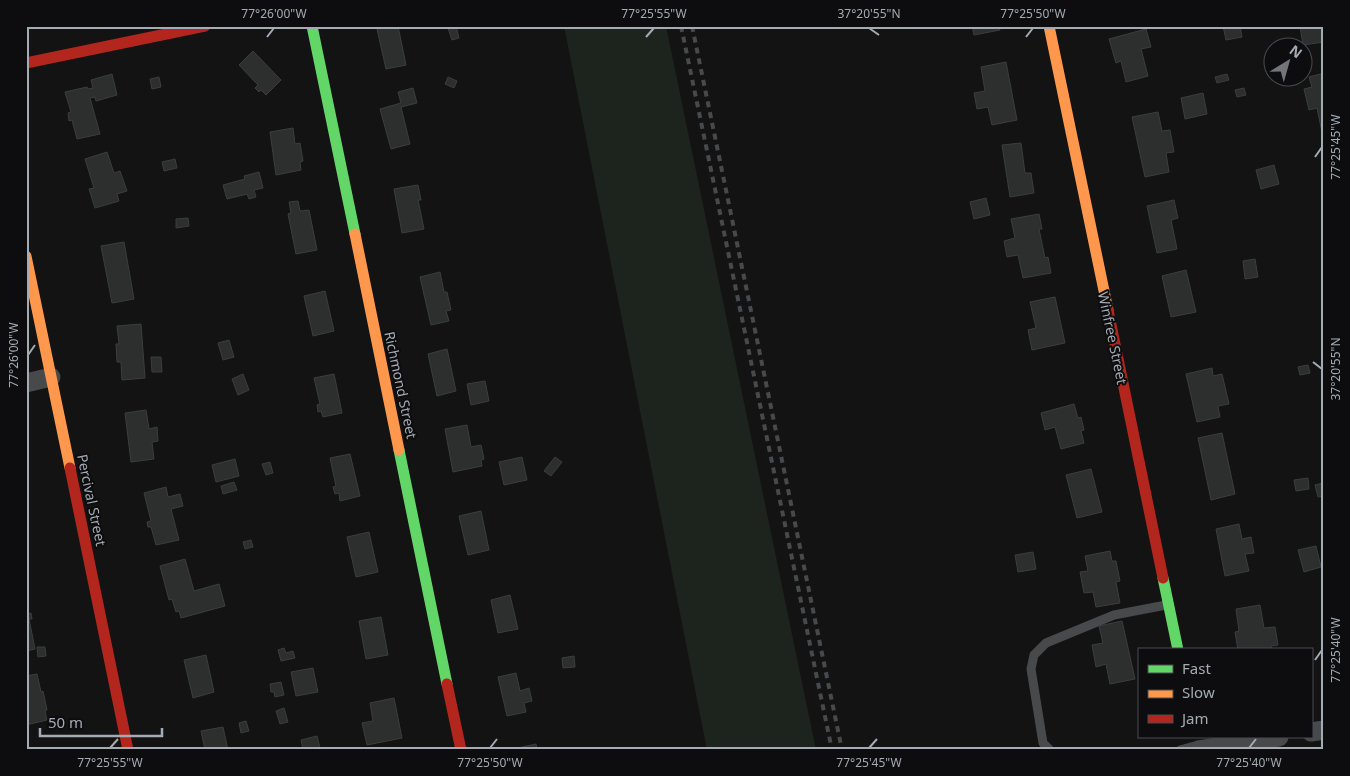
<svg xmlns="http://www.w3.org/2000/svg" width="1350" height="776" viewBox="0 0 1350 776" font-family="'Noto Sans',sans-serif">
	<style>
		.green { fill: #1d231d }
		.building { fill: #2d2e2e; stroke: #3b3d3f }
		.lines { fill: none; stroke-linecap: round; stroke-linejoin: round }
		.lane { stroke: #47494b; stroke-width: 9 }
		.street { stroke: #47494b; stroke-width: 19 }
		.fast { stroke: #63d668; stroke-width: 11 }
		.slow { stroke: #ff974d; stroke-width: 11 }
		.jam { stroke: #b3261e; stroke-width: 11 }
		.rail { stroke: #48494b; stroke-width: 4; stroke-dasharray: 6 5; stroke-linecap: butt }
		.ticks { fill: none; stroke: #a4abb3; stroke-width: 2 }
		.labels { text-anchor: middle; dominant-baseline: central; stroke-width: 4; stroke-linejoin: round; paint-order: stroke }
		.street-label { font-size: 14px; fill: #a4abb3; stroke: #0d0d0f }
		.neatline { fill: none; stroke: #a4abb3; stroke-width: 2 }
		.ticks-label { font-size: 12px; text-anchor: middle; fill: #a4abb3 }
	</style>
	<rect width="100%" height="100%" fill="#131313"/>
	<polygon class="green" points="564,26 666,26 816,750 707,750"/>
	<g class="building">
		<polygon points="391,26 398,26 406,65 386,69 377,29"/>
		<polygon points="456,26 459,38 452,40 448,28"/>
		<polygon points="972,26 999,26 1000,30 974,35"/>
		<polygon points="1223,26 1240,26 1242,37 1226,40"/>
		<polygon points="1300,26 1324,26 1324,42 1303,45"/>
		<polygon points="1146,29 1151,47 1141,49 1148,76 1126,82 1121,61 1116,63 1109,39"/>
		<polygon points="253,51 281,80 266,95 261,90 259,92 255,88 258,85 239,65"/>
		<polygon points="1006,62 1017,120 992,125 988,107 977,109 974,93 985,91 981,67"/>
		<polygon points="1324,73 1324,136 1323,137 1317,108 1309,110 1304,89 1312,87 1309,77"/>
		<polygon points="112,74 117,95 96,101 95,97 90,98 100,134 77,139 72,120 69,121 68,113 71,112 65,92 87,87 88,89 93,88 91,80"/>
		<polygon points="1227,74 1229,80 1217,83 1215,77"/>
		<polygon points="159,77 161,87 152,89 150,79"/>
		<polygon points="448,77 457,81 454,88 445,84"/>
		<polygon points="413,88 417,103 401,107 410,144 391,149 380,109 401,103 398,92"/>
		<polygon points="1244,88 1246,95 1237,97 1235,90"/>
		<polygon points="1203,93 1207,114 1185,119 1181,98"/>
		<polygon points="1158,112 1162,131 1170,130 1174,152 1166,153 1169,172 1145,177 1132,117"/>
		<polygon points="293,128 295,144 300,143 303,161 300,162 301,170 276,175 270,132"/>
		<polygon points="1021,143 1025,173 1031,173 1034,193 1010,197 1002,145"/>
		<polygon points="107,152 114,173 120,171 127,191 117,194 119,201 95,208 89,189 94,188 85,159"/>
		<polygon points="175,159 177,168 164,171 162,162"/>
		<polygon points="1274,165 1279,184 1261,189 1256,170"/>
		<polygon points="259,172 263,188 254,190 256,197 249,199 247,194 227,199 223,185 245,179 244,176"/>
		<polygon points="418,185 421,200 418,200 424,229 402,233 394,189"/>
		<polygon points="986,198 990,215 974,219 970,202"/>
		<polygon points="1174,200 1178,218 1171,220 1177,249 1157,253 1147,206"/>
		<polygon points="298,201 300,211 309,210 317,250 296,254 288,214 291,213 289,202"/>
		<polygon points="1039,214 1042,229 1039,229 1045,258 1048,257 1051,273 1023,278 1018,255 1007,257 1004,241 1015,238 1011,219"/>
		<polygon points="188,218 189,226 176,228 176,219"/>
		<polygon points="124,242 134,299 112,303 101,246"/>
		<polygon points="1255,259 1258,277 1245,279 1243,261"/>
		<polygon points="1186,270 1196,312 1171,317 1162,276"/>
		<polygon points="440,272 444,292 447,292 451,310 446,311 449,321 431,325 420,277"/>
		<polygon points="325,291 334,331 313,336 304,296"/>
		<polygon points="1055,297 1065,343 1032,350 1028,330 1036,328 1030,302"/>
		<polygon points="141,324 145,378 122,380 121,362 117,362 116,344 119,344 117,326"/>
		<polygon points="229,340 234,357 223,360 218,343"/>
		<polygon points="447,349 456,391 437,396 428,354"/>
		<polygon points="151,357 161,357 162,372 152,372"/>
		<polygon points="1308,365 1310,373 1300,375 1298,367"/>
		<polygon points="1212,368 1213,376 1222,374 1229,404 1218,406 1220,417 1197,422 1186,374"/>
		<polygon points="243,374 249,390 238,395 232,379"/>
		<polygon points="334,374 342,413 323,417 321,411 318,412 317,405 320,404 314,378"/>
		<polygon points="485,381 489,401 471,405 467,384"/>
		<polygon points="1074,404 1078,418 1081,417 1084,430 1081,431 1084,443 1061,449 1055,427 1045,430 1041,413"/>
		<polygon points="146,410 149,429 157,427 158,441 152,442 154,459 131,462 125,413"/>
		<polygon points="467,425 471,447 481,445 484,459 481,460 482,466 453,472 445,429"/>
		<polygon points="1222,433 1235,494 1211,500 1198,438"/>
		<polygon points="350,454 360,496 340,501 339,493 335,494 333,487 336,486 330,458"/>
		<polygon points="522,457 527,480 504,485 499,462"/>
		<polygon points="555,457 562,462 551,476 544,471"/>
		<polygon points="235,459 239,476 216,482 212,465"/>
		<polygon points="270,462 273,473 266,475 262,464"/>
		<polygon points="1091,469 1102,512 1077,518 1066,475"/>
		<polygon points="1308,478 1309,489 1296,491 1294,480"/>
		<polygon points="234,482 237,490 223,494 221,486"/>
		<polygon points="1323,483 1324,496 1318,497 1315,485"/>
		<polygon points="166,487 168,497 180,494 183,506 171,509 179,540 156,545 151,527 148,527 147,522 151,521 144,493"/>
		<polygon points="481,511 489,550 468,555 459,516"/>
		<polygon points="1239,524 1242,539 1251,537 1254,553 1245,554 1249,571 1225,576 1216,529"/>
		<polygon points="369,532 378,572 356,577 347,537"/>
		<polygon points="251,540 253,547 245,549 243,542"/>
		<polygon points="1316,546 1321,567 1304,572 1298,550"/>
		<polygon points="1110,551 1112,561 1116,561 1120,581 1116,582 1120,603 1096,607 1093,592 1084,593 1080,572 1088,571 1085,556"/>
		<polygon points="1033,552 1036,569 1018,572 1015,555"/>
		<polygon points="185,559 194,591 219,584 225,606 181,618 179,611 176,612 172,599 169,600 160,566"/>
		<polygon points="510,595 518,629 498,633 491,600"/>
		<polygon points="26,602 29,614 31,613 32,619 29,619 35,649 26,651"/>
		<polygon points="1260,605 1264,628 1275,627 1278,645 1271,646 1272,650 1238,650 1235,632 1239,631 1236,609"/>
		<polygon points="381,617 388,655 366,659 359,621"/>
		<polygon points="1122,621 1135,679 1110,684 1106,664 1096,667 1092,645 1103,643 1099,626"/>
		<polygon points="37,647 45,647 46,656 38,657"/>
		<polygon points="284,648 286,653 293,651 295,658 281,661 278,650"/>
		<polygon points="206,655 214,692 193,698 184,660"/>
		<polygon points="574,656 575,667 563,668 562,658"/>
		<polygon points="313,668 318,692 296,696 291,672"/>
		<polygon points="516,673 520,691 529,688 532,701 524,703 526,712 507,716 498,677"/>
		<polygon points="37,674 41,692 43,691 47,710 45,711 47,720 26,725 26,676"/>
		<polygon points="281,682 284,695 275,697 274,692 271,692 270,684"/>
		<polygon points="394,698 402,738 367,745 362,723 373,721 370,703"/>
		<polygon points="284,708 288,722 280,724 276,711"/>
		<polygon points="246,721 249,731 241,733 239,723"/>
		<polygon points="223,727 228,750 205,750 201,731"/>
		<polygon points="317,736 320,748 303,750 301,740"/>
		<polygon points="536,744 537,750 514,750 513,749"/>
	</g>
	<g class="lines">
		<g class="lane">
			<polyline points="1050,750 1043,743 1031,669 1034,655 1046,643 1114,615 1166,605"/>
			<polyline points="1180,750 1198,745"/>
		</g>
		<g class="street">
			<polyline points="26,383 51,377"/>
			<polyline points="1311,732 1324,730"/>
			<polyline points="1199,750 1279,737"/>
		</g>
		<g class="fast">
			<polyline points="312,26 355,234"/>
			<polyline points="399,450 447,684"/>
			<polyline points="1163,578 1178,650"/>
		</g>
		<g class="slow">
			<polyline points="1049,26 1108,310"/>
			<polyline points="355,234 399,450"/>
			<polyline points="26,256 70,468"/>
		</g>
		<g class="jam">
			<polyline points="26,63 205,26"/>
			<polyline points="1108,310 1163,578"/>
			<polyline points="70,468 128,750"/>
			<polyline points="447,684 461,750"/>
		</g>
		<g class="rail">
			<polyline points="681,26 832,750"/>
			<polyline points="692,26 842,750"/>
		</g>
	</g>
	<path class="ticks" d="M869 28 879 35M267 37 274 28M646 37 654 28M1026 37 1033 28M1315 157 1322 147M28 355 35 345M1313 362 1322 369M1315 660 1322 650M110 748 118 739M490 748 497 739M869 748 877 739M1249 748 1256 739"/>
	<g class="labels">
		<g class="street-label">
			<text transform="translate(1113 338) rotate(78)">Winfree Street</text>
			<text transform="translate(401 385) rotate(78)">Richmond Street</text>
			<text transform="translate(92 500) rotate(78)">Percival Street</text>
		</g>
	</g>
	<rect width="1350" height="776" fill="none" stroke="#0d0d0f" stroke-width="55"/>
	<rect x="1138" y="648" width="175" height="90" fill="#0d0d0f" stroke="#494c51"/>
	<rect x="1148" y="665" width="25" height="8" fill="#63d668" stroke="#494c51"/>
	<text x="1182" y="674" font-size="15" fill="#a4abb3">Fast</text>
	<rect x="1148" y="690" width="25" height="8" fill="#ff974d" stroke="#494c51"/>
	<text x="1182" y="698" font-size="15" fill="#a4abb3">Slow</text>
	<rect x="1148" y="715" width="25" height="8" fill="#b3261e" stroke="#494c51"/>
	<text x="1182" y="724" font-size="15" fill="#a4abb3">Jam</text>
	<g transform="translate(1288 62) rotate(37)"><circle r="24" fill="#0d0d0f" stroke="#494c51"/>
	<path d="M0-4L9 19L0 12L-9 19Z" fill="#71767b"/>
	<text y="-8" font-size="14" font-weight="bold" text-anchor="middle" fill="#a4abb3">N</text>
	</g>
	<path d="M40 728v8h122v-8" fill="none" stroke="#a4abb3" stroke-width="2.5"/>
	<text x="48" y="728" font-size="15" fill="#a4abb3" stroke="#0d0d0f" stroke-width="4" paint-order="stroke">50 m</text>
	<rect x="28" y="28" width="1294" height="720" class="neatline"/>
	<g class="ticks-label">
		<text x="274" y="18">77°26'00"W</text>
		<text x="654" y="18">77°25'55"W</text>
		<text x="869" y="18">37°20'55"N</text>
		<text x="1033" y="18">77°25'50"W</text>
		<text transform="translate(1336 147) rotate(-90)" y="4">77°25'45"W</text>
		<text transform="translate(14 355) rotate(-90)" y="4">77°26'00"W</text>
		<text transform="translate(1336 369) rotate(-90)" y="4">37°20'55"N</text>
		<text transform="translate(1336 650) rotate(-90)" y="4">77°25'40"W</text>
		<text x="110" y="767">77°25'55"W</text>
		<text x="490" y="767">77°25'50"W</text>
		<text x="869" y="767">77°25'45"W</text>
		<text x="1249" y="767">77°25'40"W</text>
	</g>
</svg>
